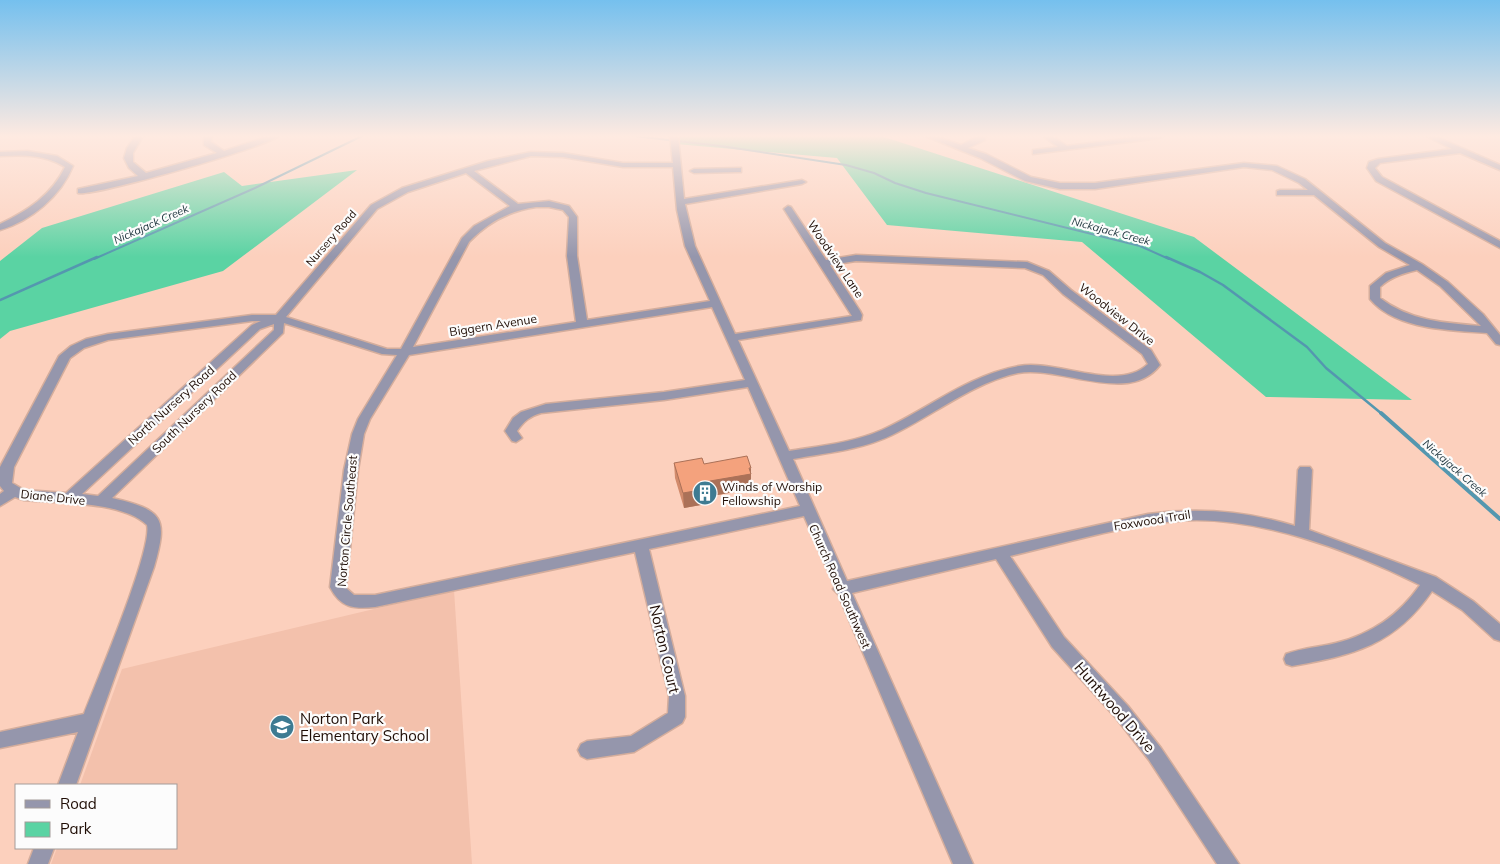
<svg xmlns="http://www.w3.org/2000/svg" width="1500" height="864" viewBox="0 0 1500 864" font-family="Mulish,sans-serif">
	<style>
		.built { fill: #f3c1ac }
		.green { fill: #5ad3a3 }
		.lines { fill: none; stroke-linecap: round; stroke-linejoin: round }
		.stream-far2 { stroke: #5497af; stroke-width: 2 }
		.stream-far1 { stroke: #5497af; stroke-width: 2.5 }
		.stream { stroke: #5497af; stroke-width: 4 }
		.minor-casing { stroke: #d4ad9c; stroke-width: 3 }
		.minor { fill: #9596ac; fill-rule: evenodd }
		.wall { fill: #d28b6c }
		.shaded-wall { fill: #ab7158 }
		.building { fill: #f4a27d; stroke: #ab7158 }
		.labels { text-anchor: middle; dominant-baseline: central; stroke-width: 4.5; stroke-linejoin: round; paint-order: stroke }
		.far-water-label { font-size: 11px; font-style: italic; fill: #1b323b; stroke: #fcfcfc }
		.far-street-label { font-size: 11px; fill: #1f0d05; stroke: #fcfcfc }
		.street-label { font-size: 12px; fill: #1f0d05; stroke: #fcfcfc }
		.poi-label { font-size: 12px; fill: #1f0d05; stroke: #fcfcfc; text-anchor: start }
		.near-street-label { font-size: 15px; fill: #1f0d05; stroke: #fcfcfc }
		.near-poi-label { font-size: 15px; fill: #1f0d05; stroke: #fcfcfc; text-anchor: start }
	</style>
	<rect width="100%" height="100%" fill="#fcd0bd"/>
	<polygon class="built" points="454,590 472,864 51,864 57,848 176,848 176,785 80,785 122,669"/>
	<g class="green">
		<polygon points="675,136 881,136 1194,237 1412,400 1266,397 1082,242 887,225 837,158 676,144"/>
		<polygon points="357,170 223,271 10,331 0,339 0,261 42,228 224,172 242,186"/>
	</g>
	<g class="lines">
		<g class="stream-far2">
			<polyline points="634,136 721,146 846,165 874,173 895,183 926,193 1140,246 1169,259"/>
			<polyline points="94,259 255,188 362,136"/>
		</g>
		<g class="stream-far1">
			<polyline points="1166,257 1200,272 1223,285 1307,347 1326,368 1382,414"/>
			<polyline points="0,300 97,257"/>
		</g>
		<polyline class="stream" points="1381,413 1500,519"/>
		<defs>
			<g id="minor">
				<path d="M135 136H143L133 153V162L146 173 217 153 204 145V136H212L211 142 224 151 269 136H279C265 147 96 196 78 193V189L138 176 129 168 124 158 127 148Z"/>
				<path d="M670 136H678L684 199 802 180 806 182 802 184 685 204 695 246 735 334 852 316 784 209 788 206 791 207 826 260 856 255 1027 262 1049 271 1071 290 1151 350 1160 365C1129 406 1060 365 1018 373 972 383 934 415 892 435 861 450 826 453 793 459L847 581 1148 514C1199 507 1246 511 1295 526L1298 470 1300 467H1310L1312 470 1309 530 1436 577 1473 601 1500 624V641L1494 639 1462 610 1432 591C1395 645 1354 655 1292 666L1286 664 1284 659 1286 654C1302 648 1320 647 1336 643 1372 634 1399 615 1420 585 1352 551 1253 514 1177 521 1123 525 1062 544 1010 556L1064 637 1128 706 1161 748 1239 864H1217L1149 760 1116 718 1052 647 996 559 852 593 973 864H953L838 594 833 589 835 587 804 516 649 549 685 696V717L682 723 634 752 587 759 581 756 578 750 581 744 587 741 631 736 668 713 669 696 635 552 375 607C353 609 341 608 330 587L344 470 352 434 358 419 397 355 382 354 284 323 283 333 112 498C164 510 168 518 154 567L76 785H58L78 732 0 748V732L84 714C96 683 153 549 147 525 122 501 58 503 24 500L15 497 0 506V494L4 491 0 486V467L59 356 71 346 86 339 108 334 252 315H276L371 205 402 188 488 161 531 152 563 153 623 163H673ZM531 156 563 157 623 167H673L677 210 685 246 710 301 587 320 577 256V217L569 206 549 201 518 204 474 171ZM466 173 510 206 474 226 462 238 401 349H387L286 317 377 209 408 192ZM536 207H549L563 210 569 217 567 256 576 322 413 347 469 242C488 222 509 211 536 207ZM856 261 1025 268 1043 275 1063 294 1142 354 1148 364C1118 393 1057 359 1019 366 968 375 928 409 882 430 852 443 820 446 789 451L738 340 861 320 862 315 860 311 830 265ZM712 307 745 380 664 392 546 404 521 412 513 418 505 431 512 441 516 442 522 438 517 431C524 421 530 416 541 413L664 400 748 387 800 506 375 595H354L346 588 358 470 364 434 370 419 409 355ZM252 321H261L252 325 66 493 24 490 12 483 14 467 70 358 84 348 108 340ZM274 324V330L98 496 82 494 260 329Z"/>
				<path d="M925 136H935L961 145 979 136H985V140L968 148 986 154 1031 177 1060 183H1095L1244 163 1277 166 1305 179 1385 243 1422 264 1448 282 1483 314 1500 335V345L1496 344 1487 333C1450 330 1396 330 1370 299V286L1386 273 1410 265 1379 247 1314 195H1277V191L1280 190H1308L1299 183 1272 170 1244 167 1095 189H1060L1025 181 980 158ZM1417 270 1440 286 1481 326C1445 323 1410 321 1380 298V287C1390 277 1404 273 1417 270Z"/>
				<polygon points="1043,136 1052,136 1067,146 1145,136 1164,136 1160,138 1033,154 1033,150 1058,147"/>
				<polygon points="1426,136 1435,136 1500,165 1500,170 1460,153 1380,163 1375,168 1382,177 1500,241 1500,248 1376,181 1367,168 1369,162 1378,159 1452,149"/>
				<path d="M27 151 57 156 73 166C61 196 31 221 0 230V224C27 211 52 195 65 167 45 154 22 155 0 156V152Z"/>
				<polygon points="741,168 741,172 738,172 694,173 690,171 694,169"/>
				<polygon points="34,848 54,848 48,864 28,864"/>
			</g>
		</defs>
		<use href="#minor" class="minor-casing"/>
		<use href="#minor" class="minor"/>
	</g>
	<polygon class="wall" points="674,463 704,464 751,483 751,489 712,496 712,503 684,508 675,478"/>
	<polygon class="shaded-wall" points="751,468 751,489 712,496 712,503 684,508 683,493 710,481"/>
	<polygon class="building" points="747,456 751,468 749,468 751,474 710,481 712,488 683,493 674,463 702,458 704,464"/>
	<linearGradient id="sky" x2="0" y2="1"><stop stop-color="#75c0ee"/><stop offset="0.53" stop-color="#feeae1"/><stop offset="1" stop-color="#feeae1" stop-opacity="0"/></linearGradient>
	<rect width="1500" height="257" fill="url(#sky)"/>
	<defs>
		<symbol id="building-disc" viewBox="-11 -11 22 22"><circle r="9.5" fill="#3e7b92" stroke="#fcfcfc"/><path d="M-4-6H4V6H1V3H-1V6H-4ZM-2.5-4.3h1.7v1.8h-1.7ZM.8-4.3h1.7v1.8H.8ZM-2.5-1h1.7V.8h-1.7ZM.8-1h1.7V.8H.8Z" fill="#fff"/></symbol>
		<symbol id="school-disc" viewBox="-11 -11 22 22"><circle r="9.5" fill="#3e7b92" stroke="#fcfcfc"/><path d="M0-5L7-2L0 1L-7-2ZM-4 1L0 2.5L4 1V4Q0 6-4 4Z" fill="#fff"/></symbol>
	</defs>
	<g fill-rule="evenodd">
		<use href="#building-disc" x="691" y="479" width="28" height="28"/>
		<use href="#school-disc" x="268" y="713" width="28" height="28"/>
	</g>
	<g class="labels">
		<g class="far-water-label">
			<text transform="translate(151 224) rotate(-24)">Nickajack Creek</text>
			<text transform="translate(1111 231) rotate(15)">Nickajack Creek</text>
			<text transform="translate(1455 468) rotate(41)">Nickajack Creek</text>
		</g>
		<g class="far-street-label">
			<text transform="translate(331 238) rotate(-49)">Nursery Road</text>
		</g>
		<g class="street-label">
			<text transform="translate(836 259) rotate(56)">Woodview Lane</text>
			<text transform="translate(1117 314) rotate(38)">Woodview Drive</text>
			<text transform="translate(493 325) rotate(-9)">Biggern Avenue</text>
			<text transform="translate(171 405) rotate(-42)">North Nursery Road</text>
			<text transform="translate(194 412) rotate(-44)">South Nursery Road</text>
			<text transform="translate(53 497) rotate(6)">Diane Drive</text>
			<text transform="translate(1152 520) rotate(-9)">Foxwood Trail</text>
			<text transform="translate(347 521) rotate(-85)">Norton Circle Southeast</text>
			<text transform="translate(840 586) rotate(66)">Church Road Southwest</text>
		</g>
		<g class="poi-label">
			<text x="722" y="486">Winds of Worship<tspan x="722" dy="14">Fellowship</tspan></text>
		</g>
		<g class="near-street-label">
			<text transform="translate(665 649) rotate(77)">Norton Court</text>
			<text transform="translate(1115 707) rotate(49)">Huntwood Drive</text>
		</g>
		<g class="near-poi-label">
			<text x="300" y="718">Norton Park<tspan x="300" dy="17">Elementary School</tspan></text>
		</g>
	</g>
	<rect x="15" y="784" width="162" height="65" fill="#fcfcfc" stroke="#a49c99"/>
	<rect x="25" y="800" width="25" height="8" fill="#9596ac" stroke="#a49c99"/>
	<text x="60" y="809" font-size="15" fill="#1f0d05">Road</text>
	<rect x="25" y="822" width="25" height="15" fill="#5ad3a3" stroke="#a49c99"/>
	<text x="60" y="834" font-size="15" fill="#1f0d05">Park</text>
</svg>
